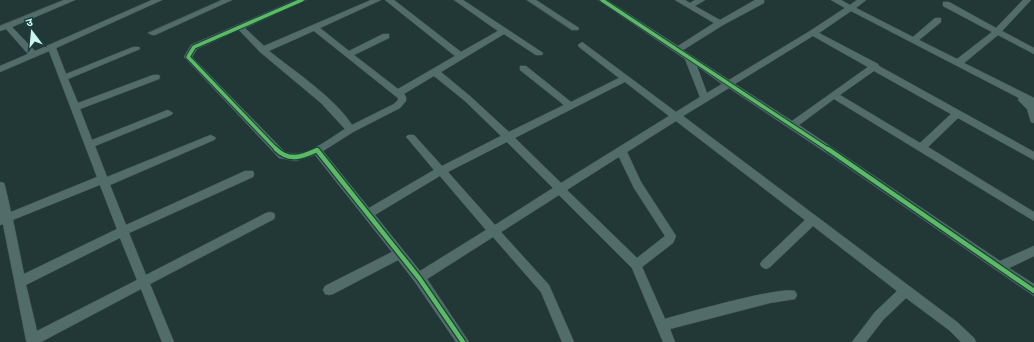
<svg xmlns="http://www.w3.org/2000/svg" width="1034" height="342" viewBox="0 0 1034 342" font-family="Inter,'Noto Sans Devanagari',sans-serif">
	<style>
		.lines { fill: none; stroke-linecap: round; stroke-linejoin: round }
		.street-casing { stroke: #435754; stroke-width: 1 }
		.street { fill: #526c69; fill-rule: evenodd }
		.cycleway-far1-casing { stroke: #18423e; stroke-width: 5.5 }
		.cycleway-casing { stroke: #18423e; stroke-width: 7 }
		.cycleway-far1 { stroke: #5cba63; stroke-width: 3.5 }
		.cycleway { stroke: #5cba63; stroke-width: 4.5 }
	</style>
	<rect width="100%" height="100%" fill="#223836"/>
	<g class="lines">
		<defs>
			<g id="street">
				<path d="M64 0H75L12 27 35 51 152 0H162L56 48 66 74 133 47H139L140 49 68 79 78 103 153 75H159L160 77 159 79 80 109 92 140 165 111 168 110 173 113 171 115 95 146 107 177 208 136 211 135 216 138 214 140 110 185 126 225 245 171H253L254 174 253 177 129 233 146 275 266 213 270 212 274 213 275 216 274 219 150 284 174 342H162L141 289 41 342H27L26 340 3 224 0 225V182L4 183 5 186 11 212 97 177 49 51 0 72V66L28 54 6 29 0 31V26ZM100 185 117 229 24 274 13 220ZM120 238 137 280 37 331 26 285Z"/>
				<polygon points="222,0 232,0 155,35 152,35 148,33"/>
				<path d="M296 0H306L245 28 264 46 371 0H381L320 28 349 51 383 34H389V38L354 55 398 89 455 56 385 0H394L461 52 498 31 454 0H463L543 53 542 55H536L504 34 441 72 471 97 509 132 564 105 520 70V66H526L571 102 619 78 579 47 578 45 582 42 676 112 700 97 685 59 598 0H607L678 46 714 23 675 0H685L690 3 695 0H705L695 6 720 20 755 0H764V3L723 25 683 50 729 80 810 31 845 8 831 0H841L850 5 857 0H866L856 8 913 37 935 18H941V22L919 40 957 59 992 32 943 6V2H949L996 28 1023 0H1031L1002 31 1034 48V54L998 35 964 63 1034 98V123L1031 122 1027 109 1018 100 1019 98 851 11 819 33 878 64 879 66 1034 152V160L958 118 928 147 1034 212V221L834 99 799 125 1000 261 1034 246V256L1009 268 1034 284V296L834 158 729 88 683 116 957 322 974 338 976 342H961L949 330 906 298 883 320 866 342H852L875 312 897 291 813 226 770 267 766 269 762 267 760 264 762 261 805 220 676 121 627 152 641 182 676 236 673 243 642 267 665 319C686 313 781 286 795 291L797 295 795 299 770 303 670 329 675 342H663L632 268 559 195 501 232 549 285 574 342H562L541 292 493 237 427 279 469 342H456L415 282 398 260 333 294 329 295 325 294 323 290 325 286 392 252 315 155 296 161 279 158 184 57 191 45ZM239 30 260 52 321 103 345 129C328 139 306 159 285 152L192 57 197 49ZM314 31 398 98V100L394 104 352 125C335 98 294 71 269 51ZM813 36 868 67 792 121 735 84ZM697 66 722 84 707 93ZM874 71 951 114 920 143 840 95ZM434 76 465 101 501 136 442 166 414 135H408L406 137 408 139 434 170 369 208 323 151 353 132 400 108 406 101V97L404 94ZM625 82 669 116 561 183 515 138ZM507 142 553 188 495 225 448 172ZM619 157 634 188 665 236 637 258 567 190ZM440 176 486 230 420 271 375 215Z"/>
				<polygon points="527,0 536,0 579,28 578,30 572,30"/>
			</g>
		</defs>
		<use href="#street" class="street-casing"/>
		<use href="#street" class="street"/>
		<defs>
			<g id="cycleway-far1">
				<polyline points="602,0 829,150"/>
				<polyline points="277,150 188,57 194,47 302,0"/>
			</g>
			<g id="cycleway">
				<path d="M276 149C289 162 302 157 317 150L419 278 463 342"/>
				<polyline points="828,149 1034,291"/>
			</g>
		</defs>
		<use href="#cycleway-far1" class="cycleway-far1-casing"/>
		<use href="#cycleway" class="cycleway-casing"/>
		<use href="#cycleway-far1" class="cycleway-far1"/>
		<use href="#cycleway" class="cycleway"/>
	</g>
	<g transform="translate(32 32) rotate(344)" stroke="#18423e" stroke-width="3" paint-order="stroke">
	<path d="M0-3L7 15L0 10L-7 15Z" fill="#cff5ef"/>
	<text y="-6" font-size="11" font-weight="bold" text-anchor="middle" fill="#cff5ef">उ</text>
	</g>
</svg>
